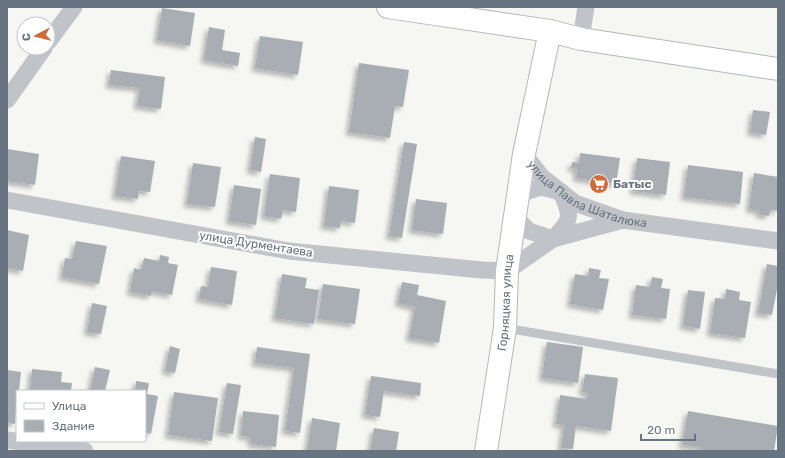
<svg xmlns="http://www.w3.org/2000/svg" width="785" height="458" viewBox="0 0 785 458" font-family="Rubik,sans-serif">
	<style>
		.building { fill: #a8aeb3; filter: url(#shadow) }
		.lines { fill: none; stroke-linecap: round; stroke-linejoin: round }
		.secondary-casing { stroke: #b3b7bb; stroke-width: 24 }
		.lane { stroke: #c0c3c7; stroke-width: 9 }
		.street { stroke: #c0c3c7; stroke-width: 17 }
		.secondary { stroke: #fff; stroke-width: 22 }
		.labels { text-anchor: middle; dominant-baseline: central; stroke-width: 4; stroke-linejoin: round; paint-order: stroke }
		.poi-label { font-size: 12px; font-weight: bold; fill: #687481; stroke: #fff; text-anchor: start }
		.street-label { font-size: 12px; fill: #687481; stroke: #fff }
	</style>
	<defs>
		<filter id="shadow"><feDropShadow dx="-3.5" dy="3.5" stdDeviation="2" flood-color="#0004"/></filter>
	</defs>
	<rect width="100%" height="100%" fill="#f6f6f3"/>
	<g class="building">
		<polygon points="162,8 195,13 190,46 157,40"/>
		<polygon points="209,27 225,30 222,50 240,53 238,66 204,60"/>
		<polygon points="260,36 303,42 298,75 255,68"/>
		<polygon points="359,63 409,70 403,107 395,106 390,138 349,132"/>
		<polygon points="111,70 165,77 161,109 137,106 140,88 109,85"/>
		<polygon points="753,110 770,112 766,135 750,132"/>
		<polygon points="255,137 266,139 261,172 250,170"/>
		<polygon points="404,142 417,144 402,238 389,236"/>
		<polygon points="7,149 39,154 35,185 7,181"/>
		<polygon points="580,153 620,158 616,184 576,178 577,169 571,168 572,162 579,163"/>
		<polygon points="121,156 155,161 150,192 139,191 138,199 115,196"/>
		<polygon points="637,158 670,162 666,195 633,191"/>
		<polygon points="193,163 221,167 215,207 187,204"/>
		<polygon points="688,165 743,172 740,204 684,197"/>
		<polygon points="754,173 778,177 778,211 770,210 769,216 760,215 760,211 749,209"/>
		<polygon points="270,174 300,178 296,212 283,210 281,219 264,216"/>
		<polygon points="234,185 261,189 256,225 229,221"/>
		<polygon points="329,186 359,190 355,223 341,221 340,228 324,226"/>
		<polygon points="416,199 447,203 443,234 412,230"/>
		<polygon points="7,230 29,235 23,271 7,268"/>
		<polygon points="76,241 107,246 99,284 62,277 65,258 72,259"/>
		<polygon points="160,255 169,257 168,263 178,265 172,295 152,291 151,296 130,292 134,268 141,270 144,258 159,261"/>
		<polygon points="767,264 778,266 778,284 772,315 758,313"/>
		<polygon points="211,267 237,271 232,305 199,299 201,286 208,287"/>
		<polygon points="589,268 601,270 599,278 609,279 603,310 570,304 575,274 588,276"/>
		<polygon points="282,274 307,278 305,288 319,290 314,324 275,318"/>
		<polygon points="652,277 663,279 661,288 670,289 666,319 632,315 636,285 650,287"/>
		<polygon points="402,282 419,285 417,295 446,301 439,343 409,338 415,307 398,303"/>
		<polygon points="323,284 360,289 355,324 318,319"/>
		<polygon points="726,289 740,292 739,300 751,302 745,338 710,333 715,298 725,299"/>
		<polygon points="688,290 705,292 700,329 683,326"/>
		<polygon points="92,303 107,306 101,334 87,332"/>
		<polygon points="547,342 583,347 578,383 542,378"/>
		<polygon points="170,346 180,349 175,373 165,371"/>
		<polygon points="257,347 310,354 300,433 285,431 294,368 255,363"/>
		<polygon points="95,367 110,370 105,391 90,391"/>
		<polygon points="32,369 62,372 61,382 72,383 71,391 30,391"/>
		<polygon points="7,370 21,372 19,391 17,391 15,424 7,423"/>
		<polygon points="585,374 618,378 611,431 576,426 573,449 561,448 564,425 556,424 560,395 587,399 588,393 582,392"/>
		<polygon points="371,376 421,383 420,396 384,391 380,417 365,415"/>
		<polygon points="136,381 149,383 147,394 158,396 151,434 145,432 145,391 135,391"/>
		<polygon points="227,383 241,385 233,434 219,432"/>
		<polygon points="174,392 218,398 212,441 168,435"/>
		<polygon points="243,411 279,415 276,447 251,444 251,437 241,436"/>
		<polygon points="688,411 778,426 774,451 701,451 702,448 682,445"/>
		<polygon points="312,418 340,423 336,451 307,451"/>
		<polygon points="374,428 399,432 396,451 370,451"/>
	</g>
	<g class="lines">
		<defs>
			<g id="secondary">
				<polyline points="388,7 550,31 581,39 778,69"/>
				<path id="s2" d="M486 451 505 328 507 271 524 154 550 31"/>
			</g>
		</defs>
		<use href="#secondary" class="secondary-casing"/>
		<polyline class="lane" points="505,328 778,374"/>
		<g class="street">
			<polyline points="581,39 586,7"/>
			<polyline points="48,42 74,7"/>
			<polyline points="7,100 44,48"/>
			<path id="s1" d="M524 154 542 177 575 203 623 220 778 241"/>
			<polyline points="7,200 289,251 482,270 507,271 553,239 623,220"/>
			<path d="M515 217 529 231 553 239C572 219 572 217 561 192L541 187 519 194"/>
			<polyline points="7,440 85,451"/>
		</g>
		<use href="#secondary" class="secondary"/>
	</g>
	<defs>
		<symbol id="supermarket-disc" viewBox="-11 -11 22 22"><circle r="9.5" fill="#d16a39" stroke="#fff"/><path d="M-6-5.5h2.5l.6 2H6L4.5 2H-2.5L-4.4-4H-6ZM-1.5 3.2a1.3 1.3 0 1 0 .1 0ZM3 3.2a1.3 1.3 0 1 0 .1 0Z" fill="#fff"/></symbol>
	</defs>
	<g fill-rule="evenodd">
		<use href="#supermarket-disc" x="588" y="173" width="22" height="22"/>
	</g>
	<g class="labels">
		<g class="poi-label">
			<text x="613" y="184">Батыс</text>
		</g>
		<g class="street-label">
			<text stroke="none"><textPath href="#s1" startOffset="78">улица Павла Шаталюка</textPath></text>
			<text transform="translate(256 244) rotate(9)">улица Дурментаева</text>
			<text stroke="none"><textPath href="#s2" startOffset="150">Горняцкая улица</textPath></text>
		</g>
	</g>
	<rect width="785" height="458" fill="none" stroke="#687481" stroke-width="16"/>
	<rect x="16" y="390" width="130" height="52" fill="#ffffff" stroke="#c3c7cd"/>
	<rect x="24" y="403" width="20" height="6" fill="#ffffff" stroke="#c3c7cd"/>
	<text x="52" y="410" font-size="12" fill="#687481">Улица</text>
	<rect x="24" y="420" width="20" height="12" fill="#a8aeb3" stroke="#c3c7cd"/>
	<text x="52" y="430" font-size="12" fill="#687481">Здание</text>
	<g transform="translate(36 36) rotate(263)"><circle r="19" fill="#ffffff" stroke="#c3c7cd"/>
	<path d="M0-3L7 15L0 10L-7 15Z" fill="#d16a39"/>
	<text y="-6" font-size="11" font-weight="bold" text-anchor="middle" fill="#687481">С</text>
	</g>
	<path d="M641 434v6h54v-6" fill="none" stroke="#687481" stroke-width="2"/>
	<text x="647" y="434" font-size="12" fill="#687481" stroke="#ffffff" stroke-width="3" paint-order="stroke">20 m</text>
</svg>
